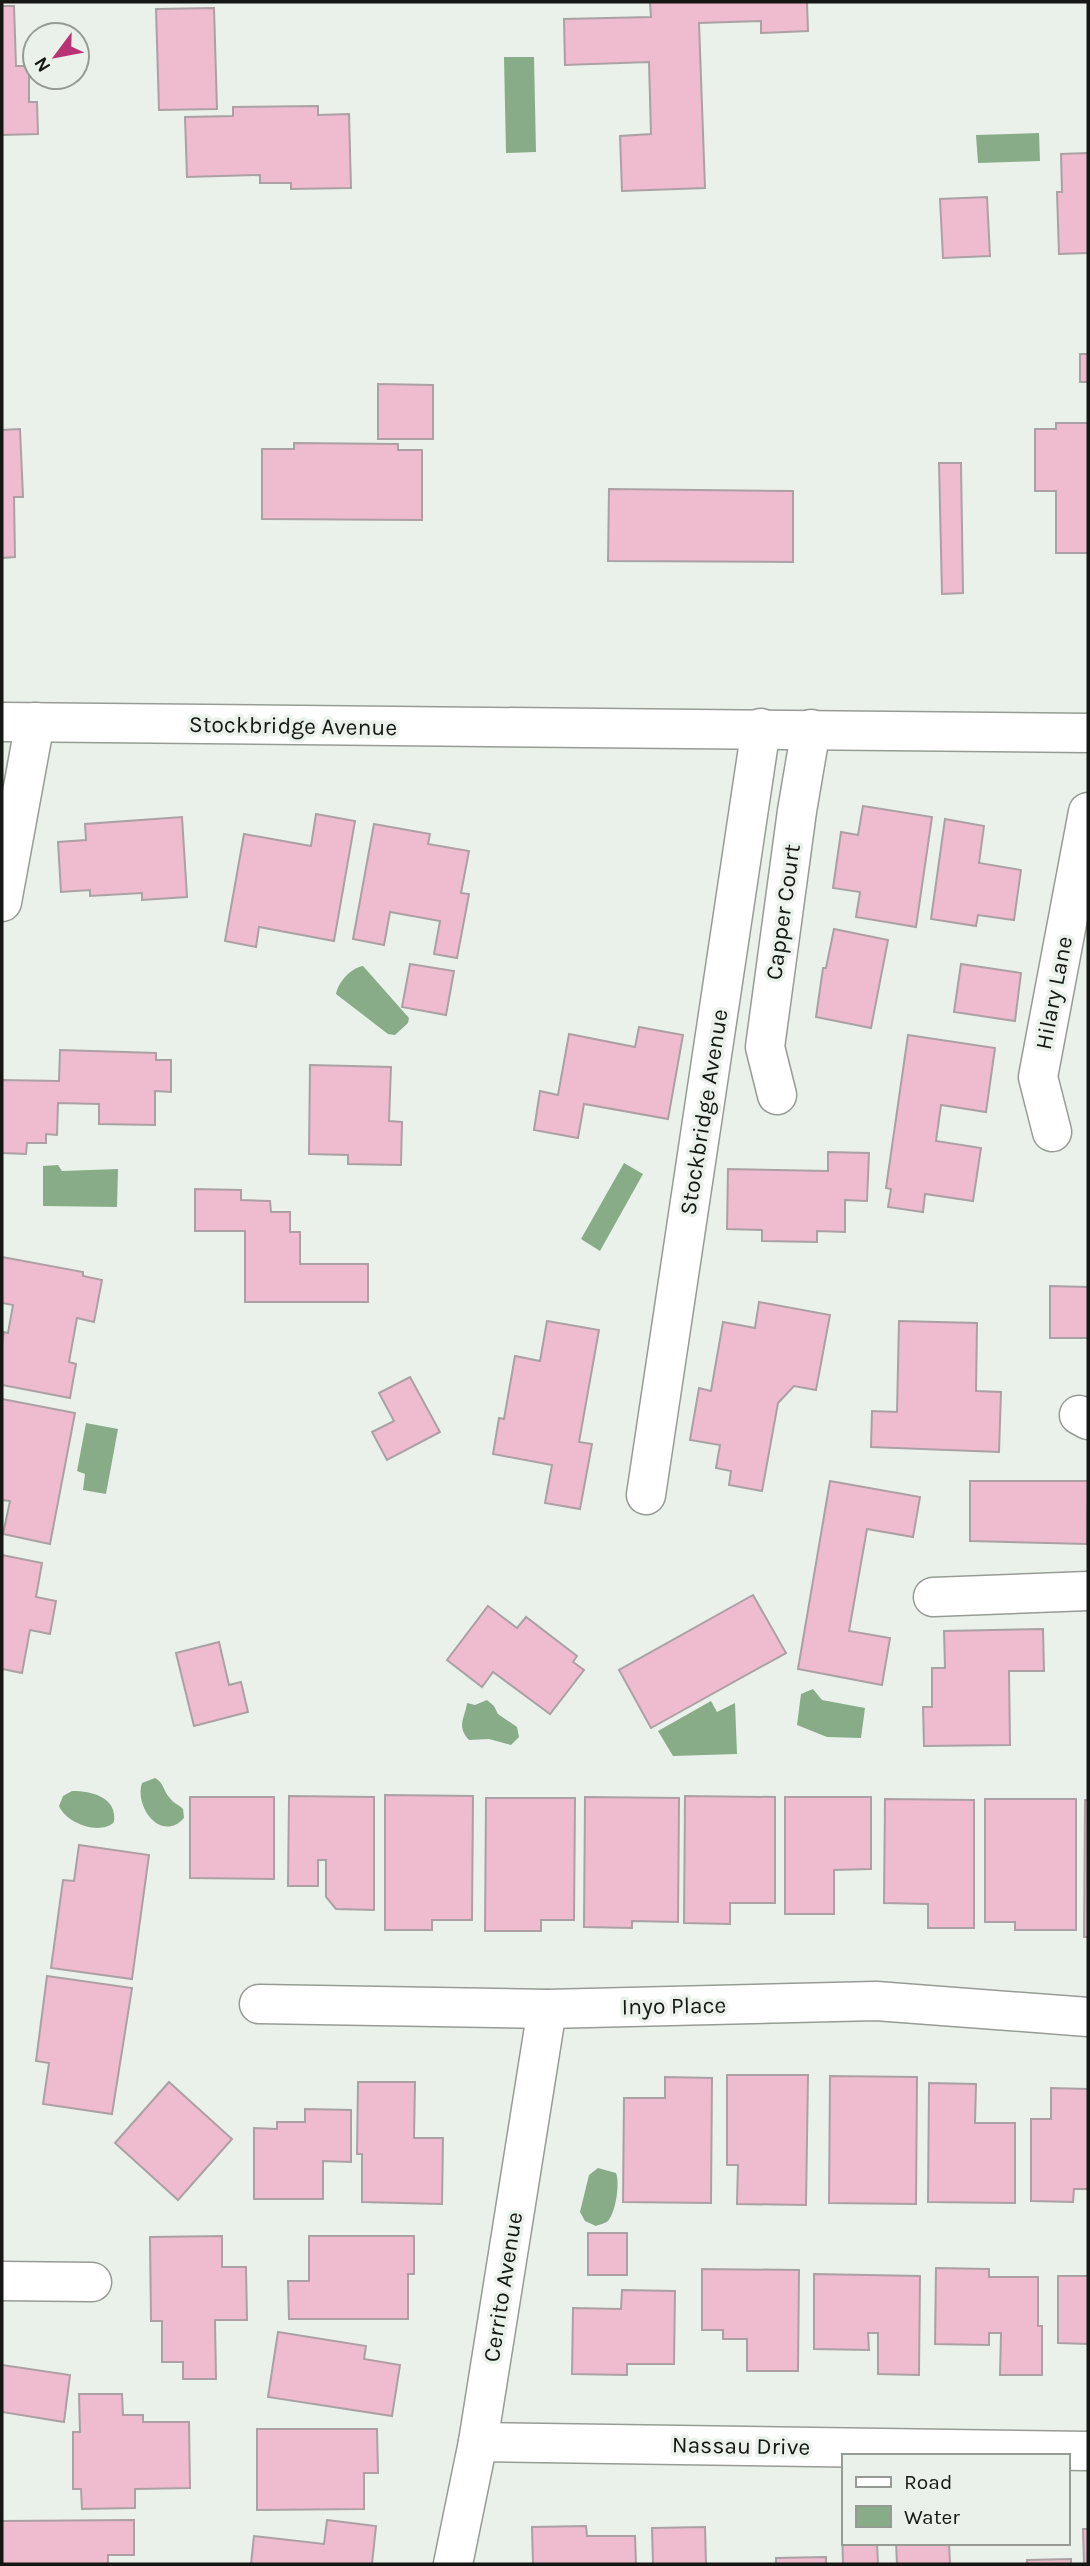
<svg xmlns="http://www.w3.org/2000/svg" width="1090" height="2566" viewBox="0 0 1090 2566" font-family="Karla,sans-serif">
	<style>
		.water { fill: #88ac88 }
		.building { fill: #efbbcf; stroke: #aba1a4; stroke-width: 2 }
		.lines { fill: none; stroke-linecap: round; stroke-linejoin: round }
		.street-casing { stroke: #969c95; stroke-width: 41 }
		.secondary-casing { stroke: #969c95; stroke-width: 41 }
		.street { stroke: #fff; stroke-width: 38 }
		.secondary { stroke: #fff; stroke-width: 38 }
		.labels { text-anchor: middle; dominant-baseline: central; stroke-width: 7; stroke-linejoin: round; paint-order: stroke }
		.street-label { font-size: 23px; fill: #151715; stroke: #eaf1ea }
	</style>
	<rect width="100%" height="100%" fill="#eaf1ea"/>
	<g class="water">
		<polygon points="504,57 534,57 536,152 506,153"/>
		<polygon points="1039,133 1040,161 978,163 976,135"/>
		<path d="M363 966 409 1018 408 1023 395 1035 388 1034 336 994C338 982 351 968 363 966Z"/>
		<polygon points="624,1163 643,1174 600,1251 581,1239"/>
		<polygon points="58,1165 62,1171 118,1169 117,1207 43,1206 43,1166"/>
		<polygon points="86,1423 118,1429 106,1494 83,1490 85,1474 77,1471"/>
		<polygon points="813,1689 822,1700 865,1708 861,1738 827,1737 797,1725 801,1694"/>
		<path d="M487 1700 494 1706 498 1714 517 1727 519 1737 511 1745 489 1739 469 1740C456 1726 465 1718 467 1703L475 1705Z"/>
		<polygon points="711,1701 717,1712 735,1703 737,1754 673,1756 658,1731"/>
		<path d="M155 1778C164 1783 163 1790 169 1797 174 1804 178 1804 183 1809L184 1818C162 1843 134 1808 142 1783Z"/>
		<path d="M72 1791C92 1791 117 1797 114 1822 100 1836 66 1823 59 1806L63 1796Z"/>
		<path d="M598 2168 616 2173C620 2183 616 2212 608 2221 604 2224 601 2224 596 2226L585 2221 580 2212 589 2175Z"/>
	</g>
	<g class="building">
		<polygon points="650,2 807,2 808,31 761,33 761,21 699,23 705,188 622,191 620,136 651,134 649,62 565,65 564,19 651,17"/>
		<polygon points="2,6 14,6 16,66 29,66 29,102 37,102 38,134 2,135"/>
		<polygon points="214,8 217,109 159,110 156,9"/>
		<polygon points="318,106 318,115 349,114 351,188 291,189 291,183 260,183 260,175 187,177 185,117 233,116 233,107"/>
		<polygon points="1088,153 1088,253 1059,254 1057,192 1062,192 1061,154"/>
		<polygon points="987,197 990,256 943,258 940,199"/>
		<rect x="1080" y="354" width="8" height="28"/>
		<polygon points="378,384 433,385 433,439 378,439"/>
		<polygon points="1056,423 1088,423 1088,553 1056,553 1056,491 1035,491 1035,429 1056,429"/>
		<polygon points="20,429 23,497 14,497 15,557 2,558 2,430"/>
		<polygon points="294,443 398,444 398,450 422,450 422,520 262,519 262,449 294,449"/>
		<polygon points="939,463 961,463 963,593 942,594"/>
		<polygon points="609,489 793,491 793,562 608,561"/>
		<polygon points="863,806 932,817 916,927 856,917 860,892 833,888 841,832 858,835"/>
		<polygon points="316,814 355,821 334,941 259,927 256,947 225,941 244,834 311,846"/>
		<polygon points="182,817 187,897 142,900 142,893 90,896 90,890 61,892 58,842 86,840 85,824"/>
		<polygon points="945,819 984,826 979,863 1021,870 1014,920 978,915 976,926 931,919"/>
		<polygon points="374,824 430,834 428,844 469,851 461,893 469,894 457,958 434,954 440,921 390,912 384,945 353,939"/>
		<polygon points="834,929 888,940 871,1028 816,1017 823,968 826,968"/>
		<polygon points="410,964 454,971 446,1015 402,1007"/>
		<polygon points="961,964 1021,973 1015,1021 954,1012"/>
		<polygon points="639,1027 683,1035 668,1119 584,1104 578,1138 534,1130 540,1091 558,1095 569,1034 635,1047"/>
		<polygon points="908,1035 995,1048 986,1112 941,1105 936,1141 981,1148 973,1201 925,1194 923,1212 888,1207 891,1189 886,1188"/>
		<polygon points="60,1050 156,1053 156,1060 171,1060 171,1092 155,1091 155,1125 99,1124 99,1104 58,1103 57,1135 46,1134 46,1143 27,1143 26,1154 2,1153 2,1080 59,1081"/>
		<polygon points="310,1065 391,1067 389,1121 402,1122 401,1165 348,1164 348,1155 309,1154"/>
		<polygon points="828,1152 869,1153 867,1201 845,1200 845,1232 817,1231 817,1242 762,1241 762,1230 727,1229 728,1169 828,1171"/>
		<polygon points="195,1189 241,1190 241,1200 270,1201 271,1212 290,1212 290,1232 300,1232 300,1264 368,1264 368,1302 245,1302 245,1231 195,1231"/>
		<polygon points="2,1257 83,1272 83,1276 102,1280 94,1322 77,1318 69,1362 76,1364 70,1398 2,1385 2,1344 4,1332 8,1333 13,1305 2,1303"/>
		<polygon points="1050,1286 1088,1287 1088,1338 1050,1338"/>
		<polygon points="759,1302 830,1315 816,1390 794,1386 778,1403 762,1491 729,1485 731,1471 716,1468 720,1445 690,1440 699,1388 711,1391 723,1322 755,1328"/>
		<polygon points="547,1321 599,1330 579,1442 592,1444 580,1509 545,1503 552,1465 493,1454 499,1418 504,1419 515,1356 540,1361"/>
		<polygon points="899,1321 977,1323 976,1391 1001,1392 999,1452 871,1447 872,1411 897,1412"/>
		<polygon points="410,1377 440,1432 387,1460 372,1432 394,1421 379,1393"/>
		<polygon points="2,1399 75,1413 50,1544 3,1534 10,1501 2,1500"/>
		<polygon points="830,1481 920,1497 913,1537 867,1529 849,1631 890,1638 882,1685 798,1669"/>
		<polygon points="970,1481 1088,1481 1087,1544 970,1541"/>
		<polygon points="2,1555 42,1563 36,1597 56,1601 50,1634 30,1630 22,1673 2,1669"/>
		<polygon points="753,1595 786,1653 651,1728 619,1670"/>
		<polygon points="488,1606 517,1628 526,1617 577,1656 573,1662 584,1670 550,1714 493,1672 482,1687 447,1660"/>
		<polygon points="1043,1629 1044,1671 1009,1671 1010,1745 924,1746 923,1707 932,1707 932,1668 945,1668 944,1631"/>
		<polygon points="219,1642 229,1685 241,1682 248,1712 194,1726 176,1653"/>
		<polygon points="385,1795 473,1796 472,1920 432,1920 432,1930 385,1930"/>
		<polygon points="289,1796 374,1797 374,1910 336,1909 326,1897 326,1860 318,1860 318,1886 288,1886"/>
		<polygon points="685,1796 775,1797 775,1903 730,1903 730,1924 684,1923"/>
		<polygon points="190,1797 274,1797 274,1879 190,1878"/>
		<polygon points="585,1797 679,1798 678,1922 632,1921 632,1928 584,1927"/>
		<polygon points="785,1797 871,1797 871,1869 834,1870 834,1914 785,1914"/>
		<polygon points="486,1798 575,1798 574,1920 541,1920 541,1931 485,1931"/>
		<polygon points="885,1799 974,1800 974,1928 928,1928 928,1904 884,1903"/>
		<polygon points="985,1799 1076,1799 1076,1930 1015,1930 1015,1922 985,1922"/>
		<polygon points="1085,1800 1088,1800 1088,1937 1084,1937"/>
		<polygon points="79,1845 149,1855 132,1979 51,1968 63,1880 74,1881"/>
		<polygon points="47,1976 132,1988 112,2114 43,2104 49,2063 36,2061"/>
		<polygon points="727,2075 808,2075 806,2205 737,2204 738,2165 727,2165"/>
		<polygon points="830,2076 917,2077 916,2204 829,2203"/>
		<polygon points="665,2077 712,2078 711,2203 623,2202 624,2098 665,2098"/>
		<polygon points="169,2082 232,2139 178,2200 115,2143"/>
		<polygon points="358,2082 415,2082 414,2138 443,2138 442,2204 362,2202 362,2154 357,2154"/>
		<polygon points="929,2083 976,2084 975,2123 1015,2123 1015,2203 928,2202"/>
		<polygon points="1051,2088 1088,2089 1088,2189 1074,2189 1073,2202 1031,2201 1031,2119 1051,2119"/>
		<polygon points="305,2109 351,2110 351,2162 323,2161 323,2199 254,2199 254,2128 277,2129 277,2122 305,2122"/>
		<rect x="588" y="2233" width="39" height="42"/>
		<polygon points="222,2236 222,2267 246,2267 247,2320 215,2320 216,2379 183,2379 183,2362 162,2362 162,2321 151,2321 150,2237"/>
		<polygon points="309,2236 414,2236 414,2274 408,2274 408,2319 289,2319 288,2281 309,2281"/>
		<polygon points="936,2268 989,2269 989,2277 1038,2277 1038,2326 1042,2326 1042,2375 1000,2375 1001,2333 989,2333 989,2345 935,2344"/>
		<polygon points="702,2269 799,2270 798,2371 747,2371 747,2339 723,2339 723,2330 702,2330"/>
		<polygon points="814,2274 920,2276 919,2375 878,2374 878,2333 868,2333 869,2350 814,2349"/>
		<polygon points="1058,2276 1088,2276 1088,2344 1058,2343"/>
		<polygon points="622,2290 675,2291 674,2364 627,2364 627,2375 572,2374 573,2308 621,2309"/>
		<polygon points="278,2332 366,2346 364,2359 400,2365 392,2416 268,2397"/>
		<polygon points="2,2365 70,2375 64,2422 2,2412"/>
		<polygon points="79,2394 122,2394 123,2415 143,2415 143,2422 189,2422 190,2488 135,2489 135,2508 82,2509 81,2489 73,2489 73,2432 80,2432"/>
		<polygon points="257,2429 377,2429 378,2473 364,2473 364,2509 257,2510"/>
		<polygon points="134,2520 134,2555 108,2555 108,2564 2,2564 2,2521"/>
		<polygon points="327,2520 376,2526 372,2564 251,2564 254,2536 324,2544"/>
		<polygon points="586,2526 587,2536 635,2536 636,2564 533,2564 532,2527"/>
		<polygon points="705,2527 706,2564 653,2564 652,2528"/>
		<polygon points="842,2528 843,2543 877,2543 878,2564 843,2564"/>
		<polygon points="1083,2529 1088,2529 1088,2564 1084,2564"/>
		<polygon points="896,2543 949,2543 950,2564 897,2564"/>
		<polygon points="826,2557 826,2564 776,2564 776,2558"/>
		<polygon points="1071,2559 1071,2564 1027,2564 1027,2560"/>
	</g>
	<g class="lines">
		<defs>
			<g id="street">
				<polyline points="2,902 35,722"/>
				<polyline points="777,1095 765,1047 797,811 811,729"/>
				<polyline points="1052,1132 1038,1077 1088,812"/>
				<polyline points="1079,1415 1088,1420"/>
				<polyline points="646,1495 761,728"/>
				<polyline points="933,1597 1088,1591"/>
				<polyline points="259,2004 547,2009 876,2001 1088,2017"/>
				<polyline points="2,2281 92,2282"/>
				<polyline points="478,2442 1088,2451"/>
				<polyline points="453,2564 478,2442 547,2009"/>
			</g>
			<polyline id="secondary" points="2,722 1088,733"/>
		</defs>
		<use href="#street" class="street-casing"/>
		<use href="#secondary" class="secondary-casing"/>
		<use href="#street" class="street"/>
		<use href="#secondary" class="secondary"/>
	</g>
	<g class="labels">
		<g class="street-label">
			<text transform="translate(293 726) rotate(1)">Stockbridge Avenue</text>
			<text transform="translate(783 912) rotate(-82)">Capper Court</text>
			<text transform="translate(1054 993) rotate(-79)">Hilary Lane</text>
			<text transform="translate(704 1112) rotate(-81)">Stockbridge Avenue</text>
			<text transform="translate(674 2006) rotate(-1)">Inyo Place</text>
			<text transform="translate(503 2287) rotate(-81)">Cerrito Avenue</text>
			<text transform="translate(741 2446) rotate(1)">Nassau Drive</text>
		</g>
	</g>
	<rect width="1090" height="2566" fill="none" stroke="#151715" stroke-width="7"/>
	<rect x="842" y="2454" width="228" height="91" fill="#eaf1ea" stroke="#959a95" stroke-width="2"/>
	<rect x="856" y="2477" width="35" height="10" fill="#ffffff" stroke="#959a95" stroke-width="2"/>
	<text x="904" y="2489" font-size="21" fill="#151715">Road</text>
	<rect x="856" y="2506" width="35" height="21" fill="#88ac88" stroke="#959a95" stroke-width="2"/>
	<text x="904" y="2524" font-size="21" fill="#151715">Water</text>
	<g transform="translate(56 56) rotate(238)"><circle r="33" fill="#eaf1ea" stroke="#959a95" stroke-width="2"/>
	<path d="M0-5L12 26L0 18L-12 26Z" fill="#b83275"/>
	<text y="-10" font-size="19" font-weight="bold" text-anchor="middle" fill="#151715">N</text>
	</g>
</svg>
